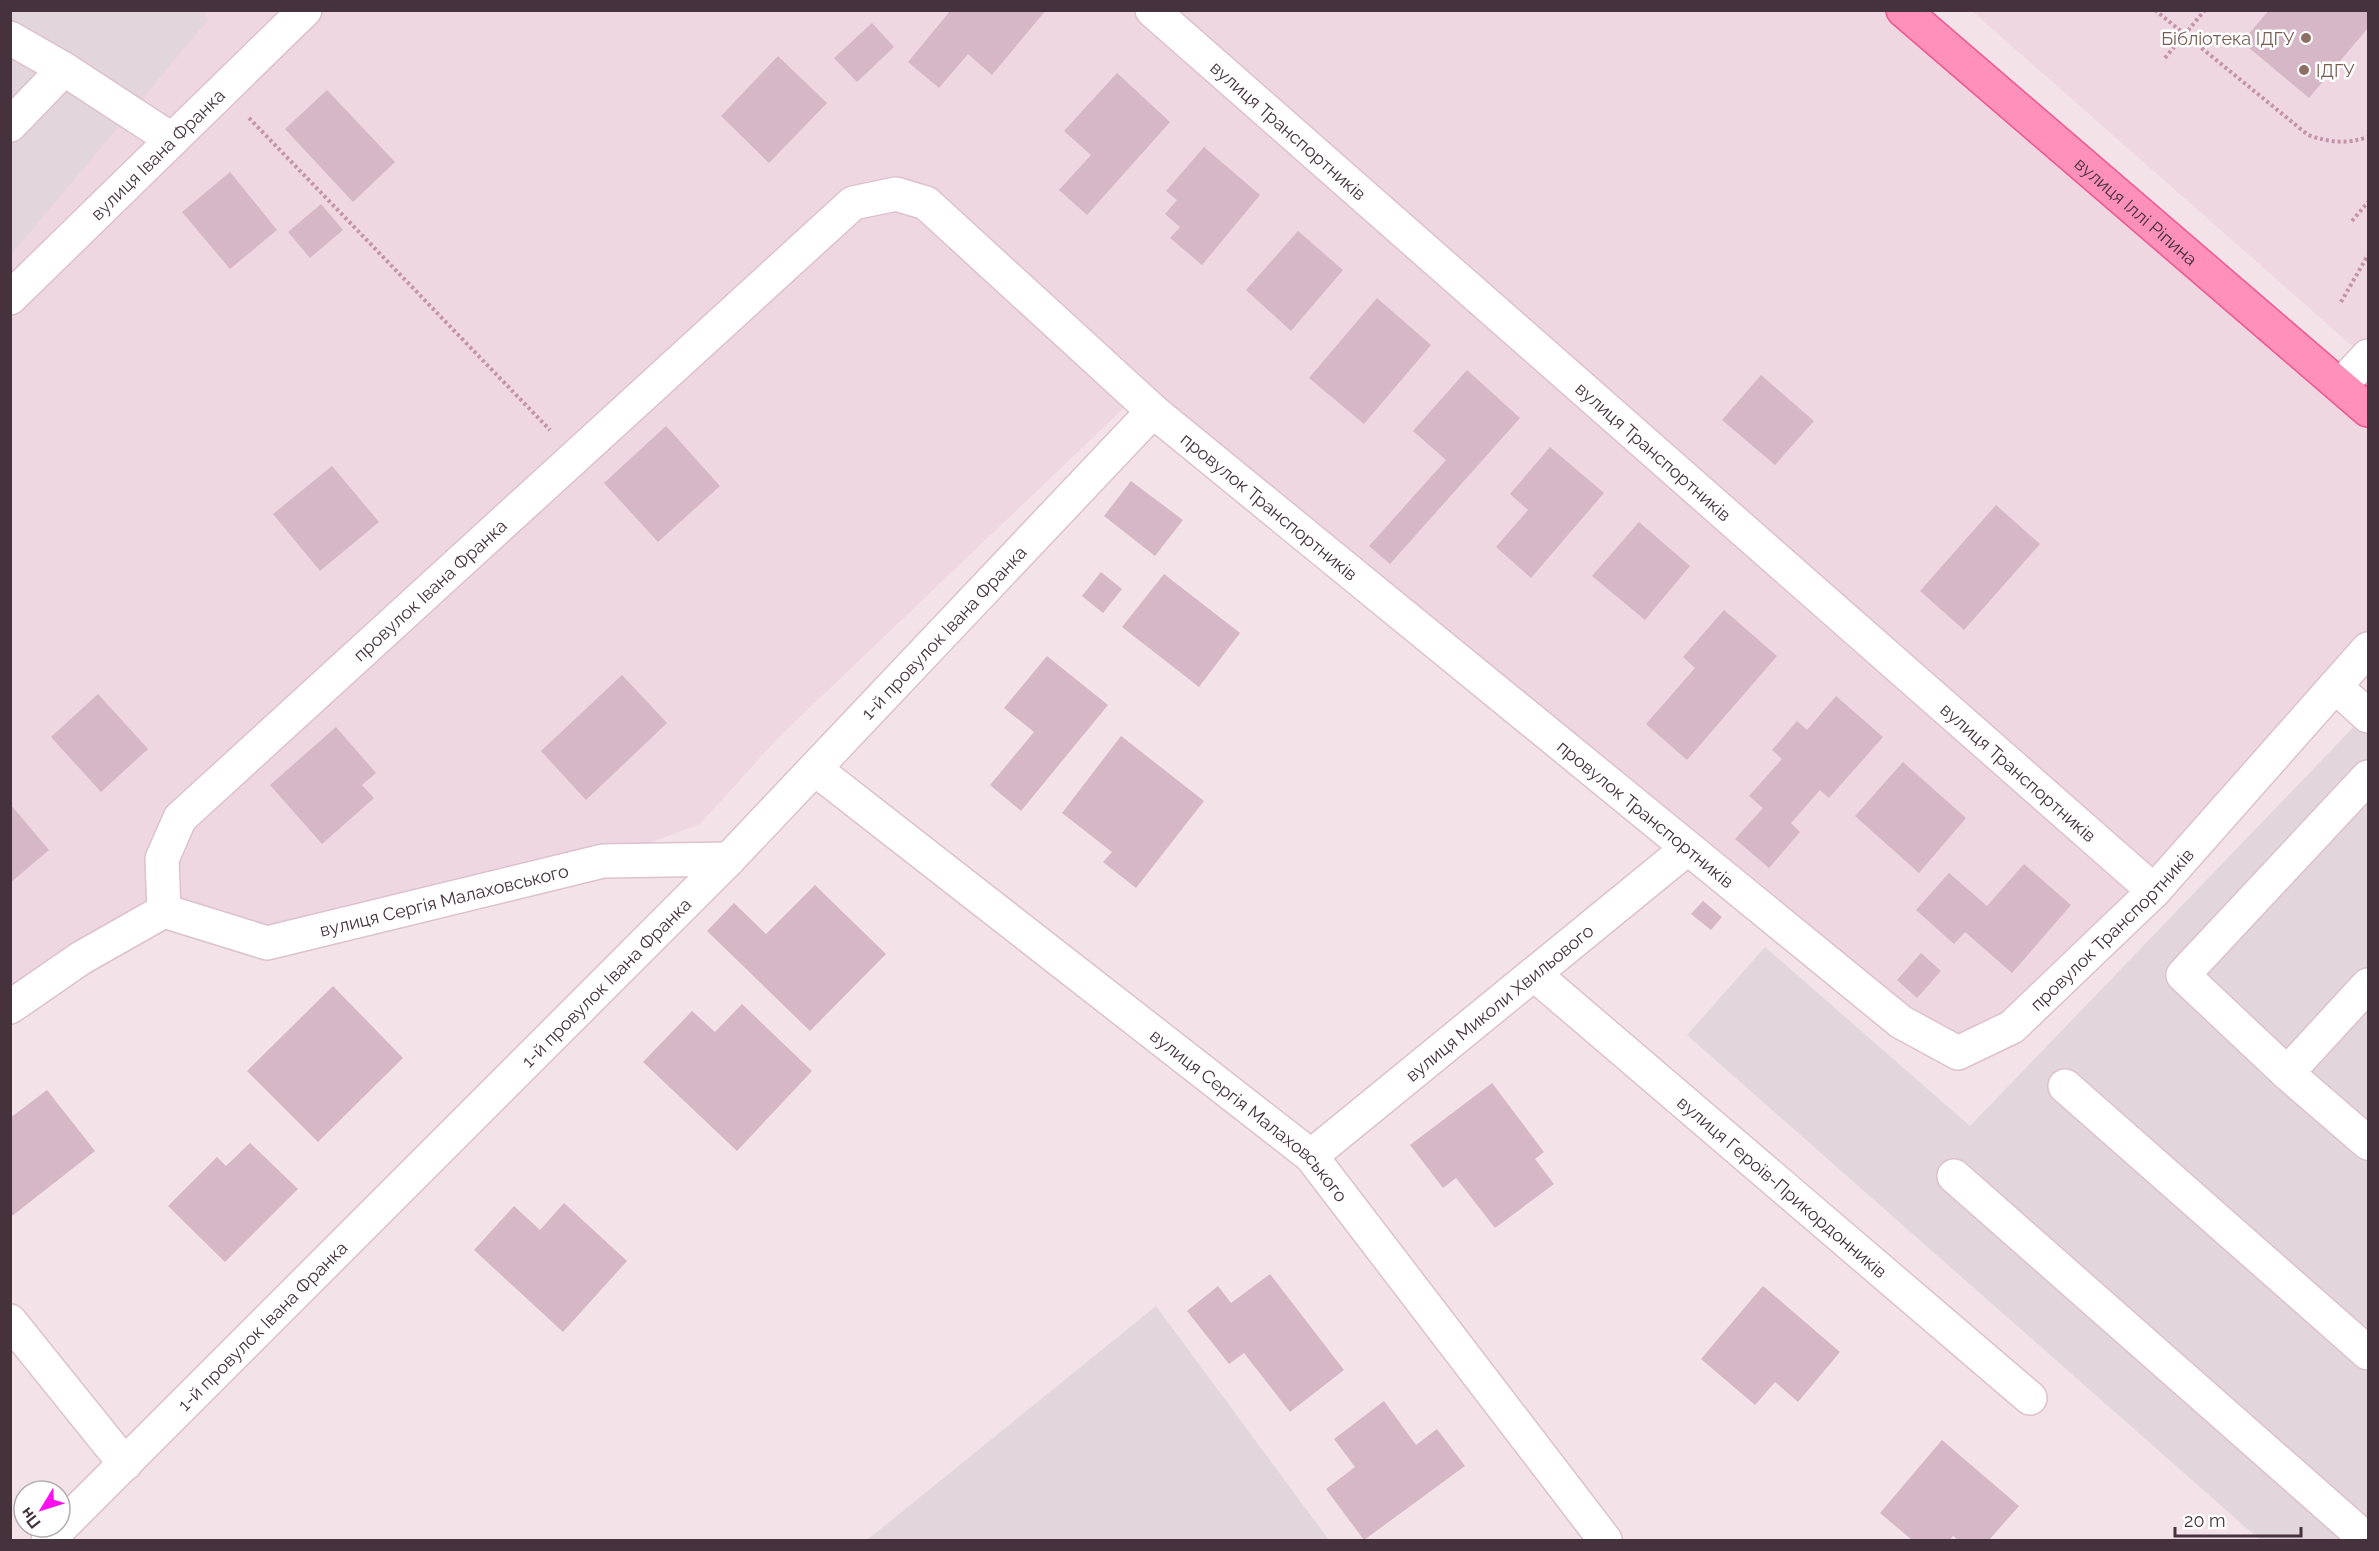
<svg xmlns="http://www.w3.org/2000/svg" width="2379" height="1551" viewBox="0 0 2379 1551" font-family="Raleway,sans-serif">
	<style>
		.residential { fill: #efd7e1 }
		.industrial { fill: #e2d5dc }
		.building { fill: #d5b7c6 }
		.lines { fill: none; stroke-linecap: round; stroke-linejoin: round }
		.minor-casing { stroke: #ddc1cd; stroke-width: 36 }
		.major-casing { stroke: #ef5591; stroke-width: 36 }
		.path { stroke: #c394a9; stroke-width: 4; stroke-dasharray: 3 3; stroke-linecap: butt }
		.minor { stroke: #fff; stroke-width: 33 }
		.major { stroke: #ff90b9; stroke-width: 33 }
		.education-dot { fill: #8d6e63; stroke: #fff; stroke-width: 2 }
		.labels { text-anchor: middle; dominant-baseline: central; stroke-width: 5; stroke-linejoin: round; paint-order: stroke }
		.education-label { font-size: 18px; fill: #785e54; stroke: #fff; text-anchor: end }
		.street-label { font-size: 18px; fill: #45323c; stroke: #fff }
	</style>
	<rect width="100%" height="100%" fill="#f3e3e9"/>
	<g class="residential">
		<polygon points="11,11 1903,11 2368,410 2368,649 2154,891 1958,1053 1146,387 779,737 700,824 603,861 267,943 164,911 11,1007"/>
		<polygon points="1972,11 2368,11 2368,360"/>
	</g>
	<g class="industrial">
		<polygon points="11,11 203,11 208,20 11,255"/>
		<polygon points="2368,712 2368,1540 2260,1540 1687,1035 1765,947 1970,1126"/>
		<polygon points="1156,1306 1329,1540 867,1540"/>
	</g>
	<g class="building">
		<polygon points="951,10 1046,10 992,75 968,54 939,88 908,62"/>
		<polygon points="2269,10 2368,10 2368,28 2309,98 2242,42"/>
		<polygon points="872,23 894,47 857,82 834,58"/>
		<polygon points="778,56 827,103 769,163 721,116"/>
		<polygon points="1117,73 1170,122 1087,215 1059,190 1091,155 1064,131"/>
		<polygon points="327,90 395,162 353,202 285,129"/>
		<polygon points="1204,147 1260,195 1202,265 1170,238 1180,227 1165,214 1177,200 1166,191"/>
		<polygon points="230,172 277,230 230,269 182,212"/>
		<polygon points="321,204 343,230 310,258 288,232"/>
		<polygon points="1298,231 1343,270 1291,331 1246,290"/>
		<polygon points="1377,298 1431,345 1364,424 1309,378"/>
		<polygon points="1467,370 1520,418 1390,564 1369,546 1446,460 1413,431"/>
		<polygon points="1761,375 1814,421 1775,465 1722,420"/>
		<polygon points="666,426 720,486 658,542 604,483"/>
		<polygon points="1550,447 1604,493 1531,578 1496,547 1528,510 1510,494"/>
		<polygon points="332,466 379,522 320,571 273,514"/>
		<polygon points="1131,481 1183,520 1155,556 1104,516"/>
		<polygon points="1996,505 2040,544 1964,630 1920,591"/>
		<polygon points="1639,522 1690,566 1645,620 1592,576"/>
		<polygon points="1101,572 1122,589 1103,613 1082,596"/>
		<polygon points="1164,574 1240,633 1199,687 1122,627"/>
		<polygon points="1724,610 1777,656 1687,760 1646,724 1695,668 1683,657"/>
		<polygon points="1047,656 1108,705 1021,811 990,785 1034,732 1004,708"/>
		<polygon points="622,675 667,723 586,800 541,751"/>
		<polygon points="98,694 148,749 101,792 51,737"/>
		<polygon points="1836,696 1883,737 1829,798 1820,790 1791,823 1800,832 1769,868 1735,839 1763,808 1749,796 1782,759 1772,750 1797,721 1807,730"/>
		<polygon points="336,727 376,773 362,785 374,798 322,844 270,785"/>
		<polygon points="1121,736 1204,801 1136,888 1103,862 1112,852 1062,813"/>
		<polygon points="1903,762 1966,818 1919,873 1855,816"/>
		<polygon points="10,804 49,850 10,883"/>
		<polygon points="2024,864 2071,905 2012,973 1965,932 1954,944 1916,910 1949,873 1987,906"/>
		<polygon points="815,885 886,954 810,1031 707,931 734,903 766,934"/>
		<polygon points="1703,901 1722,917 1711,930 1691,914"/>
		<polygon points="1921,953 1941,971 1917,998 1897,980"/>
		<polygon points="333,986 403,1058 318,1142 247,1071"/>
		<polygon points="742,1004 812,1071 737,1151 643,1062 692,1011 715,1032"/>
		<polygon points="1492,1083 1544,1152 1535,1159 1554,1184 1495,1228 1456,1178 1443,1188 1410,1145"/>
		<polygon points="47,1090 95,1151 12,1216 10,1118"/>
		<polygon points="250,1143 298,1189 225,1262 168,1206 217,1157 226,1166"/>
		<polygon points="564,1203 627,1261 563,1332 474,1250 514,1206 540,1230"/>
		<polygon points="1270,1274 1344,1370 1290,1412 1244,1353 1229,1364 1187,1311 1218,1286 1231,1303"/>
		<polygon points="1763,1286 1840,1352 1798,1402 1775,1382 1755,1405 1701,1359"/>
		<polygon points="1384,1401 1416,1445 1437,1429 1465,1466 1364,1540 1326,1489 1355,1467 1334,1439"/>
		<polygon points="1942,1440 2019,1506 1989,1540 1958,1540 1953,1536 1950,1540 1912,1540 1880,1513"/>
	</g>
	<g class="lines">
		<defs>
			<g id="minor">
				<path id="s1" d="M1152 10 2154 891"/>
				<polyline points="10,38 64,69 171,139"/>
				<polyline points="10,125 64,69"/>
				<path id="s2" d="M10 298 305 10"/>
				<polyline points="2341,385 2368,356"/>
				<polyline points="2335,686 2368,716"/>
				<path id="s3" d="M815 769 1311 1156 1605 1540"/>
				<polyline points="2368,777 2183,975 2287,1073 2368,1143"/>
				<path id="s4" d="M164 911 162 859 180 818 853 203 896 194 926 203 1153 411 1901 1022 1958 1053 2012 1027 2154 891 2368 649"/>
				<path id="s5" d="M164 911 267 943 603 861 729 859"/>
				<path id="s6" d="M1534 974 2030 1398"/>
				<polyline points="10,1007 81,958 164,911"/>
				<polyline points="2287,1073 2368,985"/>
				<polyline points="2065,1086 2368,1353"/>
				<path id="s7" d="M1311 1156 1688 848"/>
				<polyline points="1954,1176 2367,1540"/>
				<polyline points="10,1321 125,1464"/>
				<path id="s8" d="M48 1540 729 859 1153 411"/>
			</g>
			<g id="major">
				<path id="s9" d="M1903 10 2368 410"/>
			</g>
		</defs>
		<use href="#minor" class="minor-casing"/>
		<use href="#major" class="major-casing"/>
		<g class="path">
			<path d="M2155 10 2308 135C2331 143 2346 144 2368 137"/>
			<polyline points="2165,58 2205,10"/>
			<polyline points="249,118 550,430"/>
			<polyline points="2352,221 2368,202"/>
			<polyline points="2341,302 2368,255"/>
		</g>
		<use href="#minor" class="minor"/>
		<use href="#major" class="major"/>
	</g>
	<g class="education-dot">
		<circle cx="2306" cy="38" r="6"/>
		<circle cx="2304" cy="70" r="6"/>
	</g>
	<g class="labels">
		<g class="education-label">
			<text x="2294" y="38">Бібліотека ІДГУ</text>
			<text x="2316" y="70" text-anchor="start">ІДГУ</text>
		</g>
		<g class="street-label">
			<text stroke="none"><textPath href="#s1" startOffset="182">вулиця Транспортників</textPath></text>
			<text stroke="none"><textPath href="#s2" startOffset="206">вулиця Івана Франка</textPath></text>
			<text stroke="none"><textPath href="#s9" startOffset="308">вулиця Іллі Ріпина</textPath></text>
			<text stroke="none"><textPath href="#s1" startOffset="668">вулиця Транспортників</textPath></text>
			<text stroke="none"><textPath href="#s4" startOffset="1542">провулок Транспортників</textPath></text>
			<text stroke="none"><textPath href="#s4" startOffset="435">провулок Івана Франка</textPath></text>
			<text stroke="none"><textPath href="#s8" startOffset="1275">1-й провулок Івана Франка</textPath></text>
			<text stroke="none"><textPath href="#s1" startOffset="1154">вулиця Транспортників</textPath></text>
			<text stroke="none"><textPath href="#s4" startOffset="2028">провулок Транспортників</textPath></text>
			<text stroke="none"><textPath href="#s5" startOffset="290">вулиця Сергія Малаховського</textPath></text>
			<text stroke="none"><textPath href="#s4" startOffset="2622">провулок Транспортників</textPath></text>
			<text stroke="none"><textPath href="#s8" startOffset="789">1-й провулок Івана Франка</textPath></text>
			<text stroke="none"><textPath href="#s7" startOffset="243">вулиця Миколи Хвильового</textPath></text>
			<text stroke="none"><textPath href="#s3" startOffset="556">вулиця Сергія Малаховського</textPath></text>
			<text stroke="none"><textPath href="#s6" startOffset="327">вулиця Героїв-Прикордонників</textPath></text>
			<text stroke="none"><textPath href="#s8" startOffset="303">1-й провулок Івана Франка</textPath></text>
		</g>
	</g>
	<rect width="2379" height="1551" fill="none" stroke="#45323c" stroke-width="24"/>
	<g transform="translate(42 1509) rotate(232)"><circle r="28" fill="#ffffff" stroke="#b5adb1" stroke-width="1.5"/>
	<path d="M0-4.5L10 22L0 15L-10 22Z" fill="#ff0ef0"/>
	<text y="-9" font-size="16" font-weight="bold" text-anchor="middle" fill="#45323c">Пн</text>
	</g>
	<path d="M2175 1527v9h126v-9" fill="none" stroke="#45323c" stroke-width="3"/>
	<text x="2184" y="1527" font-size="18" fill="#45323c" stroke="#ffffff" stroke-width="4.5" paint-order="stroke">20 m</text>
</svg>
